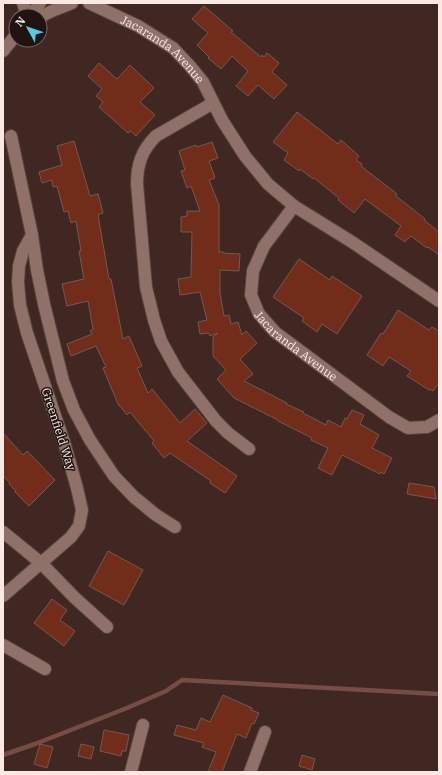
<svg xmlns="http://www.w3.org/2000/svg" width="442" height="775" viewBox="0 0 442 775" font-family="'IBM Plex Serif',serif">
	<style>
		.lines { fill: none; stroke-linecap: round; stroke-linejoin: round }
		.stream { stroke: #764d44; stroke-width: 4.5 }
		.building { fill: #712c1a; stroke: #755951 }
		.street-casing { stroke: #59443e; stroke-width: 14 }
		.street { stroke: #8f7169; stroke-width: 12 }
		.labels { text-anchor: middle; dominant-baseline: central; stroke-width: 3; stroke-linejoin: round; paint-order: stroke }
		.street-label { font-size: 12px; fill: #fae9e4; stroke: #1f1411 }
	</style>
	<rect width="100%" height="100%" fill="#402721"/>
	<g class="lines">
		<polyline class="stream" points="3,755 35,744 127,708 166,691 182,680 439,694"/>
	</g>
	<g class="building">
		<polygon points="204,6 233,31 231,32 261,57 262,55 264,57 267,53 279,63 272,72 287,85 274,99 258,85 248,96 236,86 248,71 232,56 221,69 208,58 209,57 197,45 208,33 192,19"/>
		<polygon points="99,63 117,79 130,65 154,88 140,102 155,115 136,136 131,131 128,133 99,107 103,102 96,96 102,89 88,76"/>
		<polygon points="297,112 338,144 341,140 359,156 356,160 362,164 361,166 397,194 396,196 425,219 424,220 439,232 439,255 428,247 427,248 411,236 405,242 395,235 401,226 365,199 354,213 338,200 339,198 314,178 313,179 300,169 299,171 284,160 288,153 273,142"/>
		<polygon points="74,141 90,196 98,194 103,213 98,215 109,279 111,279 123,339 129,336 142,366 137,368 148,393 152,389 180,423 195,409 207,423 187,441 237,476 225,493 210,483 211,481 170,453 164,458 152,443 154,441 130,412 127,415 118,404 103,368 106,367 96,346 71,356 67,344 92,334 90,331 93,329 88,301 67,306 62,284 84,279 79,251 81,251 76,221 71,223 68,211 64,212 57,186 53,187 52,180 42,183 39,172 62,165 57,146"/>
		<polygon points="212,142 218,158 209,161 215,178 209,180 219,205 219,252 223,252 223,253 240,254 239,271 220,270 220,293 224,316 229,315 231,324 238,322 242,335 246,331 257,343 240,359 253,374 244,381 287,403 286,404 304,412 303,413 326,425 328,420 341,427 345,418 347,419 352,410 364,415 360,424 379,435 372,448 392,458 384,474 381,472 380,474 342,455 332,475 318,468 328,448 311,440 312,438 278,421 278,420 234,398 217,379 226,370 213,356 213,337 218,333 210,336 209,333 200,334 198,322 207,320 200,292 180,295 178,279 191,277 192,232 181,232 181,217 187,216 187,211 200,211 191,186 187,188 181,171 185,170 179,151 196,145 197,147"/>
		<polygon points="299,259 330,280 332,276 362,296 337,334 322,324 317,332 302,321 304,318 273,297"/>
		<polygon points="398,310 429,330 432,327 439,331 439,383 433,391 430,389 429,390 407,376 411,371 389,357 383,366 367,355 381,333 383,334"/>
		<polygon points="3,433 23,455 27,451 55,480 29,506 15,492 16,491 9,484 10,483 3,476"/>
		<polygon points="409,483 434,487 436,499 407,494"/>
		<polygon points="108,551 143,570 124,605 89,586"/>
		<polygon points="52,599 67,610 60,620 75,631 64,646 34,623"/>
		<polygon points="223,695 252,708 251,710 259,713 254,724 252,723 246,738 237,734 222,772 208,772 216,752 202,747 204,743 174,735 177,725 196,730 201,718 210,722"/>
		<polygon points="104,730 129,735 126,751 122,751 121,756 100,751"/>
		<polygon points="40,744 53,747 47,768 34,764"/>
		<polygon points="81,744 94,747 91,759 78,756"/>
		<polygon points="302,755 315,759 312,770 299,766"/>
	</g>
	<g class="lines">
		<defs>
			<g id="street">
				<polyline points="23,3 27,16"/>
				<path id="s1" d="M89 3 138 26 173 48 190 66 203 82 222 120 245 156 268 184 294 206 352 242 439 301"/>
				<polyline points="30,16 40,3"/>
				<polyline points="40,17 52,11 72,3"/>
				<polyline points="3,51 16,35"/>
				<path d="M213 103 156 136C142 150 137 164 137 184L146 287 154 320 161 341 178 372 216 421 228 433 249 449"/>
				<polyline points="11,136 32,235 37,270 44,304 63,381 74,410 90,440 114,476 134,497 156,515 175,527"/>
				<path id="s2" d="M294 206 264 246 253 271 251 295 259 314 275 332 389 417 408 428 427 427 439 420"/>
				<polyline points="3,532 41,563 74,597 107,627"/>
				<polyline points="3,596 71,537 79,526 82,510 77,488 64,442 27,333 20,305 18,282 19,266 23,251 32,235"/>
				<polyline points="3,645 45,669"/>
				<polyline points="131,772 143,725"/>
				<polyline points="250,772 265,732"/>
			</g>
		</defs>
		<use href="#street" class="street-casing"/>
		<use href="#street" class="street"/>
	</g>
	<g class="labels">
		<g class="street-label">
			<text stroke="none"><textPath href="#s1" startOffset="88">Jacaranda Avenue</textPath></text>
			<text stroke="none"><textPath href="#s2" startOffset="171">Jacaranda Avenue</textPath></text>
			<text transform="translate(59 429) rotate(72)">Greenfield Way</text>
		</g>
	</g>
	<rect width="442" height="775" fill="none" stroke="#fae9e4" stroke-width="8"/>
	<g transform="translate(28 28) rotate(310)"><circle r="19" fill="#1f1411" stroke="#776965"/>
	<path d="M0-3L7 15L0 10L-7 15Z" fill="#58c9e3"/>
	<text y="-6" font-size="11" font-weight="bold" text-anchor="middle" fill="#fae9e4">N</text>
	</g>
</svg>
